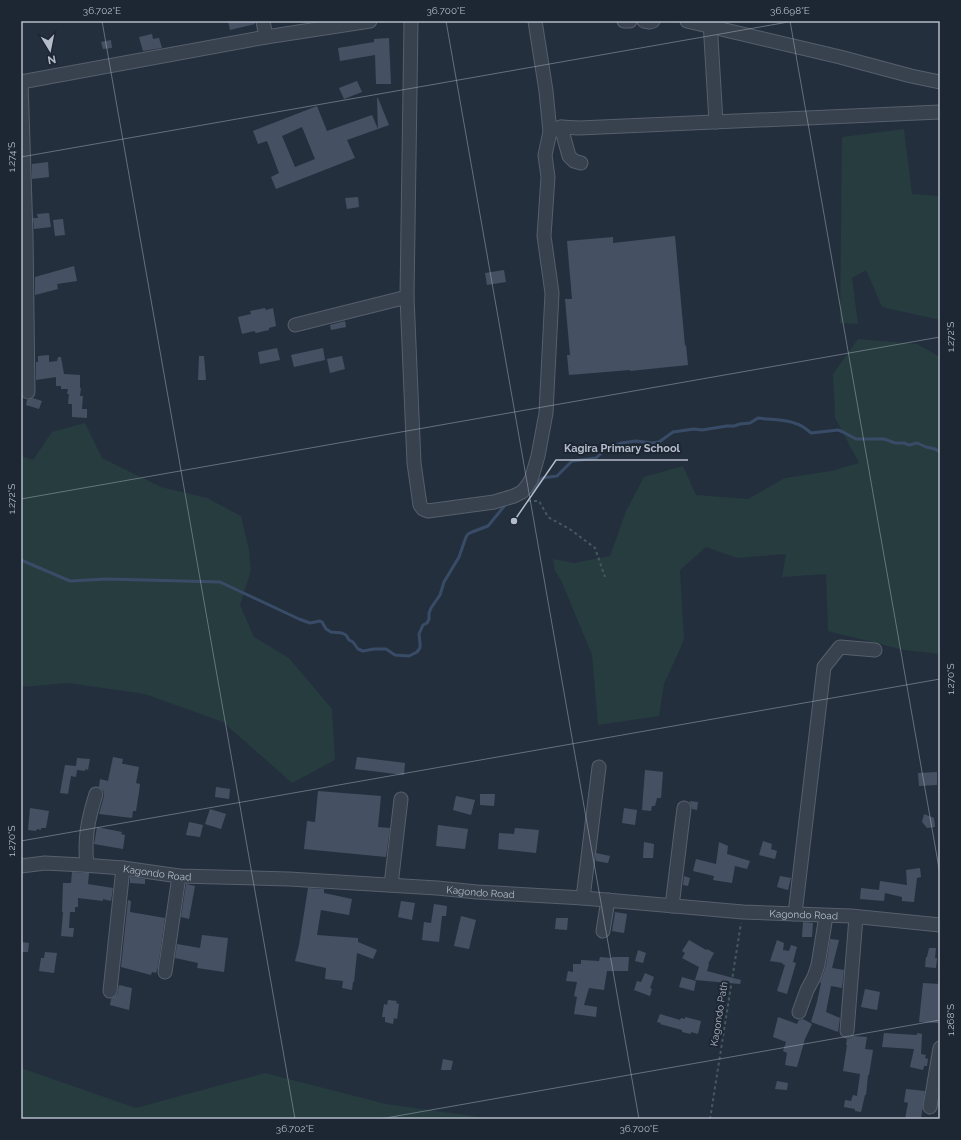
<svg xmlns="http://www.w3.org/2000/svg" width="961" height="1140" viewBox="0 0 961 1140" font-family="Raleway,sans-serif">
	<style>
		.green { fill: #263c3f }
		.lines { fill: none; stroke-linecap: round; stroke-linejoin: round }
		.stream { stroke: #394c67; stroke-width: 3 }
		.building { fill: #455162; fill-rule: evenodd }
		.minor-casing { stroke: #565f6c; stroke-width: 15 }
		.path { stroke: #44595c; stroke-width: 2; stroke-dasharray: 3 3; stroke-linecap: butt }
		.minor { stroke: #38414e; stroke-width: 13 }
		.ticks { fill: none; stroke: #b4bcc9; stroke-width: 1; stroke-opacity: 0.45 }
		.labels { text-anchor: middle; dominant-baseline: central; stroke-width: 4; stroke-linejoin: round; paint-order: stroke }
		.street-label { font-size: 10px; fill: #b4bcc9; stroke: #1d2633 }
		.leader { fill: none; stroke: #b4bcc9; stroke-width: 1.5 }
		.callout-dot { fill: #b4bcc9; stroke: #1d2633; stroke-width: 1.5 }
		.callout-label { font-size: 11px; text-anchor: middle; font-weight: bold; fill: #b4bcc9; stroke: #1d2633; stroke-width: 4; stroke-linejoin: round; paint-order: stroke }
		.neatline { fill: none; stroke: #b4bcc9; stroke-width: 1.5 }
		.ticks-label { font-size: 10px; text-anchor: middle; fill: #b4bcc9 }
	</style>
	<rect width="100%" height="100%" fill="#242f3e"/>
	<g class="green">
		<polygon points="904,129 912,194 940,196 940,320 882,307 866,270 852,278 858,324 840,323 842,137"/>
		<polygon points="858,339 917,344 940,357 940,654 904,650 828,631 826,574 782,577 786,554 737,558 706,547 680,570 684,640 664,684 659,716 598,725 592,655 561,580 555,571 553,559 574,563 610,556 626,511 644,477 683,466 696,495 748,499 785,478 831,471 859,463 835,418 833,374"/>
		<polygon points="85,423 102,458 161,487 207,498 241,516 249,550 251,571 240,605 254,637 289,658 332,709 335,760 292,783 223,722 145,694 68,683 21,687 21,456 33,460 52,432"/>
		<polygon points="21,1068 136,1108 265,1073 386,1104 494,1119 21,1119"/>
	</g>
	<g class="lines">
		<g class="stream">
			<path d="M526 494 534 491 537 484 542 478 557 476 572 461 596 458 605 450 621 443 636 441 652 443 659 442 673 432 694 429 702 430 727 426H734L740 424 750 423 758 418C771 420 785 419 797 424 802 425 807 430 811 433L838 430 843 432 856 439H884L895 443H904L909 445 917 443 926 447 935 449 940 452"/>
			<polyline points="21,560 70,581 107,579 220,582 299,619 310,623 320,621 322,622 326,629 331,632 342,633 346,635 349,640 353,642 358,649 363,651 374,649 386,649 395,655 409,656 417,652 420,648 420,643 419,634 423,625 427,623 429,619 429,613 431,608 440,595 444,582 459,557 466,537 468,534 472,532 488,526 506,504"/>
		</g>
	</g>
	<g class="building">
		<polygon points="228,21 255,21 255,24 230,30"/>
		<polygon points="152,34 153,39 159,38 162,48 143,51 139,37"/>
		<polygon points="389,38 391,84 376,84 375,55 340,61 338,48 374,42 374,39"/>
		<polygon points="111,40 112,48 103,49 101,42"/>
		<polygon points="357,81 362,92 344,99 339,88"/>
		<polygon points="377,98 378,98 389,125 378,129"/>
		<path d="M317 106 327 131 372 115 378 129 347 140 355 158 276 189 271 177 279 173 267 141 258 144 253 131ZM302 127 315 159 295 167 282 136Z"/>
		<polygon points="48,162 49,177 32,179 32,164"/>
		<polygon points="358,197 359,207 347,209 345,198"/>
		<polygon points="49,213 51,227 34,229 33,218 38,218 37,214"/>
		<polygon points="63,219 65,235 55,236 53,220"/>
		<polygon points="675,236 685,346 686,345 688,365 630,371 630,370 569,375 567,355 570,355 565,299 572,299 567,241 613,237 613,243"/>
		<polygon points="74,266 77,281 57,284 58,289 35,295 35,277"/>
		<polygon points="504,270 506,282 487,285 485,273"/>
		<polygon points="265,308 266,310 273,308 276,326 269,328 269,330 256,333 254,331 242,334 238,317 251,314 250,311"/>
		<polygon points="345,321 346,327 331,330 330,325"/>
		<polygon points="277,348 280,360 260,364 258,352"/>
		<polygon points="323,348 325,360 294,367 291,355"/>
		<polygon points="49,355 49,362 57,361 58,357 61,357 64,374 80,375 80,388 81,388 80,396 83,396 82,409 87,409 87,418 72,417 72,404 68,404 69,394 67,394 68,389 61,389 61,386 56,386 56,377 36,380 36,362 38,362 38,356"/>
		<polygon points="199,356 204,356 206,380 198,380"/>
		<polygon points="342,356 345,369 330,373 327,359"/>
		<polygon points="33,398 42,401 39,409 26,405 27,400"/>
		<polygon points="113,757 123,759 122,764 124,764 139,767 136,783 140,784 139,792 136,811 133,811 132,818 99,814 104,796 104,792 102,789 99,787 100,779 108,781"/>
		<polygon points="357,757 405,763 404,775 355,769"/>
		<polygon points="77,758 90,759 88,770 85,769 85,771 77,770 76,777 71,776 68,794 60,793 65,765 76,766"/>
		<polygon points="645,770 663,772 661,798 657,798 655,806 652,806 651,811 642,810"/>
		<polygon points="937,772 937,785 919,786 918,773"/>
		<polygon points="216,787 230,789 229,799 215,797"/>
		<polygon points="318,791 381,796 378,827 390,828 386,857 304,849 307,821 315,822"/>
		<polygon points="480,794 495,794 494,806 480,805"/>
		<polygon points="456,796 475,800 471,815 453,810"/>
		<polygon points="689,801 698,802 697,810 692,809 691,805"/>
		<polygon points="30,808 49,811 46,828 41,828 41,830 37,829 36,831 28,830"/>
		<polygon points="624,808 637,810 635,825 622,823"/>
		<polygon points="210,809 226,814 221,829 205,824"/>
		<polygon points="924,814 934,818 935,827 927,828 922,822"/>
		<polygon points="189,822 203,825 200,837 186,835"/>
		<polygon points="438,825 468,829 465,849 436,846"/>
		<polygon points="97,827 122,832 121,834 125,835 123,849 94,844"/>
		<polygon points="515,828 539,830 536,853 498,849 499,833 514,834"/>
		<polygon points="763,841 772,844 771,849 777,851 775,859 759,855"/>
		<polygon points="644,842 654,844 653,858 643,858"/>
		<polygon points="719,842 728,846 727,854 750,861 747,869 735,866 732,883 713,880 714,876 693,871 696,859 716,864"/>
		<polygon points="596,853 610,856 608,863 596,861"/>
		<polygon points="920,868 921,877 917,878 914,902 902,901 902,897 885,893 884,901 860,899 861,888 879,890 880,881 907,885 906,870"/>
		<polygon points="72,872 89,873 88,884 113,888 111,901 103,899 103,901 78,898 78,907 75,907 75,912 70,912 69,928 74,928 73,937 61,936 63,912 62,912 63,883 71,883"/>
		<polygon points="684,876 690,878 688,886 683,885"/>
		<polygon points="780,876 791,878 788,890 777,887"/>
		<polygon points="130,877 145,879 145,884 130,883"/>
		<polygon points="186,884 195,886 189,919 181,917"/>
		<polygon points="308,888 324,889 324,893 352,899 349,915 321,910 317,935 358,938 358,942 377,950 373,959 357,953 354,982 353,982 352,990 342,988 343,981 325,979 326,968 295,961 299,945"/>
		<polygon points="128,900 131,901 130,912 165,918 158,967 156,973 152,972 151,975 121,967"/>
		<polygon points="401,901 415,903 412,920 398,917"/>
		<polygon points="434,904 447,906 446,916 442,916 439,942 422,940 424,922 431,923"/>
		<polygon points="615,912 627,914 624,933 612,931"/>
		<polygon points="461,916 476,920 469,949 454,946"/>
		<polygon points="556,918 568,918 567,930 555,929"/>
		<polygon points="803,922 813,923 812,937 802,937"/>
		<polygon points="202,935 228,938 224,972 197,968 198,963 175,958 177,944 200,948"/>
		<polygon points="830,939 839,940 832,968 844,970 842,988 831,986 826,1012 840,1018 838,1032 811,1022 817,1002 821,983 820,983 826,966"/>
		<polygon points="689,940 706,950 707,949 714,953 708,964 709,964 707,971 741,980 740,984 695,980 699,967 682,958 685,953 682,951"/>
		<polygon points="777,940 784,943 783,950 789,951 791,945 797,947 793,962 796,963 787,994 777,991 785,965 782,964 783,963 770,961"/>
		<polygon points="21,942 29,943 28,952 21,952"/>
		<polygon points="929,948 936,948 935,958 937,958 936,968 925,967 926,957 927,957"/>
		<polygon points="638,950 646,953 643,963 635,961"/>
		<polygon points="45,952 57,953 54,973 39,971 41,958 44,958"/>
		<polygon points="600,957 612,958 612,957 629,957 628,971 607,971 604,990 589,988 584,1005 597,1007 596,1017 574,1014 577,997 574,996 577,982 566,981 568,971 573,972 573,964 581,964 581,960 599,961"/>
		<polygon points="645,973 654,977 650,988 652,989 650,996 634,990 637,981 641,982"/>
		<polygon points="682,977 696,981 694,991 679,987"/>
		<polygon points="923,983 940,984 940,1006 938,1023 919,1022"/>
		<polygon points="119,985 132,988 129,1010 110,1005 111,999 117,995"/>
		<polygon points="865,989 880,992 877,1010 861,1007"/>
		<polygon points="388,1000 397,1001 396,1003 399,1004 397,1019 394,1018 393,1024 385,1022 385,1017 382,1017 384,1004 387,1005"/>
		<polygon points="660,1014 680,1020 681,1018 685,1019 685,1017 701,1021 698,1034 691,1032 691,1034 682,1032 682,1030 660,1024 661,1023 657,1022"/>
		<polygon points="778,1017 797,1024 799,1020 803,1019 812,1024 805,1039 797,1067 785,1065 787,1053 783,1051 786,1042 773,1037"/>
		<polygon points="884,1033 917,1035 917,1033 922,1034 921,1054 926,1055 925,1058 928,1059 927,1066 924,1066 923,1070 910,1067 914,1049 882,1047"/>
		<polygon points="853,1036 867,1037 865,1049 873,1050 869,1075 868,1075 866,1095 865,1095 861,1112 855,1111 855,1109 844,1107 845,1100 851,1101 853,1095 857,1096 860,1074 843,1071 847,1045 846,1045 847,1039 851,1038"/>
		<polygon points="443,1059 453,1061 451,1070 441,1070"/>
		<polygon points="777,1081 788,1083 787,1090 775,1089"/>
		<polygon points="906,1089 925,1091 921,1119 905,1119 908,1103 904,1102"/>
	</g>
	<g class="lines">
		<defs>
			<g id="minor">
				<polyline points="263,21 266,37"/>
				<polyline points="411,21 407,297 414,463 420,505 423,509 428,511 494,502 514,496 522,492 527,486 531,480 538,456 546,413 552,293 544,236 548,177 545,155 550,132 546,91 535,21"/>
				<polyline points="624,21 630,21"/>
				<polyline points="644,21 650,22 653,21"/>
				<polyline points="687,21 840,57 911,76 940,82"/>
				<polyline points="710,21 716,122"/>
				<polyline points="21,81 26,235 28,392"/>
				<polyline points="21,82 266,37 370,21"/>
				<polyline points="561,127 569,156 574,161 581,163"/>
				<polyline points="550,132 561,127 579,128 940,112"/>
				<polyline points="295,325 407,297"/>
				<path d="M87 865C84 839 88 819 96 794"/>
				<path id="s1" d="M21 866 45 863 83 865 123 868 179 876 289 879 437 888 477 892 583 898 743 912 851 916 940 925"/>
				<polyline points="391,885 401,799"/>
				<polyline points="583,898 599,767"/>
				<polyline points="672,906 684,808"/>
				<polyline points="795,914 824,667 840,647 875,650"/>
				<polyline points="603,931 608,900"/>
				<polyline points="165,972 179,876"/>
				<polyline points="110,991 123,868"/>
				<polyline points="799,1012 807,990 814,977 818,965 826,916"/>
				<polyline points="847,1031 856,917"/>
				<polyline points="930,1107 940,1048"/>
			</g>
		</defs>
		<use href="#minor" class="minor-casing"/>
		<g class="path">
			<polyline points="528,501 539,501 548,517 571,530 595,548 605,577"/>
			<polyline points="710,1119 741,923"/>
		</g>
		<use href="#minor" class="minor"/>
	</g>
	<path class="ticks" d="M102 21 295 1119M446 21 639 1119M790 21 940 874M21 157 794 21M21 499 940 337M21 841 940 679M380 1119 940 1020"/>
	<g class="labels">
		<g class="street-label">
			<text stroke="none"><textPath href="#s1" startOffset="137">Kagondo Road</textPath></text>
			<text stroke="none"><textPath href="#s1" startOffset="461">Kagondo Road</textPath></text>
			<text stroke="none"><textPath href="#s1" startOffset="785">Kagondo Road</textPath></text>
			<text transform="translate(719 1014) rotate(-81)">Kagondo Path</text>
		</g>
	</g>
	<path class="leader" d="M514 521L556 460H688"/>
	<circle class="callout-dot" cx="514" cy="521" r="4"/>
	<g class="callout-label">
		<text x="622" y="452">Kagira Primary School</text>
	</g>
	<rect width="961" height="1140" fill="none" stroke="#1d2633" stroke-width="44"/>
	<g transform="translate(50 50) rotate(170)" stroke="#1d2633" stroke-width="3" paint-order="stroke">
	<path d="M0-3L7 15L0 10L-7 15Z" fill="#b4bcc9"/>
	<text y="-6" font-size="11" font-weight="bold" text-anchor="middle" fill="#b4bcc9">N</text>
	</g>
	<rect x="22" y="22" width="917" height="1096" class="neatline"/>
	<g class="ticks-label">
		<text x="102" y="14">36.702°E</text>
		<text x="446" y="14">36.700°E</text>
		<text x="790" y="14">36.698°E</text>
		<text transform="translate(11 157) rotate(-90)" y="4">1.274°S</text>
		<text transform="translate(950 337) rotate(-90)" y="4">1.272°S</text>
		<text transform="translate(11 499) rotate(-90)" y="4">1.272°S</text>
		<text transform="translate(950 679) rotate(-90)" y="4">1.270°S</text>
		<text transform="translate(11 841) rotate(-90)" y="4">1.270°S</text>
		<text transform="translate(950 1020) rotate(-90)" y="4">1.268°S</text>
		<text x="295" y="1132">36.702°E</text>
		<text x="639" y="1132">36.700°E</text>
	</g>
</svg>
